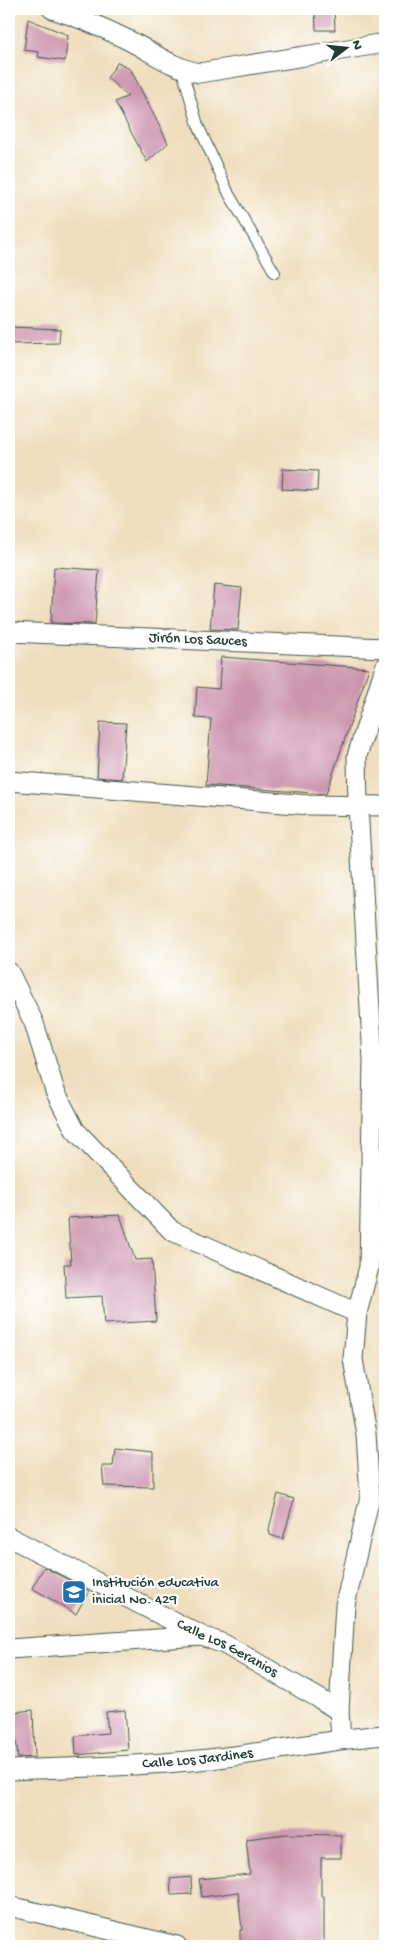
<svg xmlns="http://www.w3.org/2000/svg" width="394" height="1955" viewBox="0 0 394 1955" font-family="'Gochi Hand',sans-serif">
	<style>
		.building { fill: #cc95af }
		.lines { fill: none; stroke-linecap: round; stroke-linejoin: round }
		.service-casing { stroke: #3e5549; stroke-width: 12 }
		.minor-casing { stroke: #3e5549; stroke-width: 21 }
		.service { stroke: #fff; stroke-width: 10 }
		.minor { stroke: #fff; stroke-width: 19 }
		.labels { text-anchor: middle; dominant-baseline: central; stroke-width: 4.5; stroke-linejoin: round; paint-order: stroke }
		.street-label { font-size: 15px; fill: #1f3d34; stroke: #fff }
		.poi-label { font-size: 15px; fill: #1f3d34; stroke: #fff; text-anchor: start }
	</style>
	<rect width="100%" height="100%" fill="#fff"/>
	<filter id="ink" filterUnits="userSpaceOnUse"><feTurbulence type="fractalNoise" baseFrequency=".02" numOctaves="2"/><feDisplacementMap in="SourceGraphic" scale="10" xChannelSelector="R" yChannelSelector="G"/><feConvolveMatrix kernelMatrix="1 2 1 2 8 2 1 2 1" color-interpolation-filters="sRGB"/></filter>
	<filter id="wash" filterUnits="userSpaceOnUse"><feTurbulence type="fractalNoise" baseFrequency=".0096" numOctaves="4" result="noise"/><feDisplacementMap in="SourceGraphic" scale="20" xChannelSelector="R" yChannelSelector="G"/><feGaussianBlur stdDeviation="1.12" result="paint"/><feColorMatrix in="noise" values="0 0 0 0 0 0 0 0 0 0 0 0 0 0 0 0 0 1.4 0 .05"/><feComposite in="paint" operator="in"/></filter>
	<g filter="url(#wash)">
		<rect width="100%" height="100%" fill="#efdebd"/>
		<g id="blocks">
			<g class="building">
				<polygon points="315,9 334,9 335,30 316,30"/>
				<polygon points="28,19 68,35 65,61 38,57 39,52 24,50"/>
				<polygon points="118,62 131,70 168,143 147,162 115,102 128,96 107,78"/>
				<polygon points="9,327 60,329 59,343 9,344"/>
				<polygon points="283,469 318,471 317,491 282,489"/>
				<polygon points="54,567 99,570 95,624 51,623"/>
				<polygon points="214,585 242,588 238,630 210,629"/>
				<polygon points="221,657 369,668 326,794 206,785 211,719 195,718 197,687 219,689"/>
				<polygon points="100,722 126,723 122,779 97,777"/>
				<polygon points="120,1215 135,1260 152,1259 156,1321 104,1324 102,1296 66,1298 64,1264 71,1264 68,1218"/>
				<polygon points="115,1448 153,1452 153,1487 104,1486 102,1466 113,1466"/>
				<polygon points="278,1494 294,1499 283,1539 270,1535 269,1529"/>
				<polygon points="44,1567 89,1591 76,1614 32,1588"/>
				<polygon points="33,1710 35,1757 18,1758 13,1712"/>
				<polygon points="125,1710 128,1750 76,1755 75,1736 108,1733 106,1712"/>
				<polygon points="286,1834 341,1835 341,1858 321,1858 321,1896 324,1896 324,1946 240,1946 240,1930 242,1930 238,1892 202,1897 199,1879 250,1874 246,1839"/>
				<polygon points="191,1877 192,1894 171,1895 170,1879"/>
			</g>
		</g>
	</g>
	<g filter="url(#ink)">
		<use href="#blocks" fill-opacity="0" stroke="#3e5549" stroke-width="1"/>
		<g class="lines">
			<defs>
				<polyline id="service" points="182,70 198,125 229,194 275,273"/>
				<g id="minor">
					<path d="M52 9C78 17 104 28 128 40 152 52 173 68 199 73L385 43"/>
					<path id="s1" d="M9 632 385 648"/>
					<polyline points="9,781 309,805 385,806"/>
					<polyline points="9,972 34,1023 55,1091 75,1130 172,1231 357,1313"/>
					<path id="s2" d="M9 1537 202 1636 224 1644 320 1699 339 1711 341 1739"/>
					<polyline points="9,1649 201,1636"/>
					<polyline points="339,1711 345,1605 370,1497 366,1434 353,1359 357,1313 369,1267 373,1060 358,806 357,756 385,667"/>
					<path id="s3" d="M9 1770C84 1767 159 1766 234 1756 285 1749 334 1739 385 1735"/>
					<polyline points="9,1906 177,1946"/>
				</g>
			</defs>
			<use href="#service" class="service-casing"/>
			<use href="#minor" class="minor-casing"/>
			<use href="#service" class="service"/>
			<use href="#minor" class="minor"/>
		</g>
	</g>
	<defs>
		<symbol id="school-square" viewBox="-11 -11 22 22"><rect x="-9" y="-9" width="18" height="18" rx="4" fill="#1f6fb2" stroke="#fff"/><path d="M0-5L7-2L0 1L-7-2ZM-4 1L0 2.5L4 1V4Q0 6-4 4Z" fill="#fff"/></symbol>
	</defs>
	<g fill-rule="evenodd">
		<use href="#school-square" x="60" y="1578" width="28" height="28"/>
	</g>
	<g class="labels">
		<g class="street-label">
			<text stroke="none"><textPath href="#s1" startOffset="189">Jirón Los Sauces</textPath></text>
			<text stroke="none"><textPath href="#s2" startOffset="245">Calle Los Geranios</textPath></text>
			<text stroke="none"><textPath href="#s3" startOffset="189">Calle Los Jardines</textPath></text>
		</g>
		<g class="poi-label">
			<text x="92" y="1583">Institución educativa<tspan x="92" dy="17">inicial No. 429</tspan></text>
		</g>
	</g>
	<rect width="394" height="1955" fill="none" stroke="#fff" stroke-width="30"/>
	<g transform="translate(346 48) rotate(74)" stroke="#ffffff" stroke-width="4" paint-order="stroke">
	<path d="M0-4L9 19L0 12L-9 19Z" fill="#1f3d34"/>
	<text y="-8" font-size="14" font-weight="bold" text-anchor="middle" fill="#1f3d34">N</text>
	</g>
</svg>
